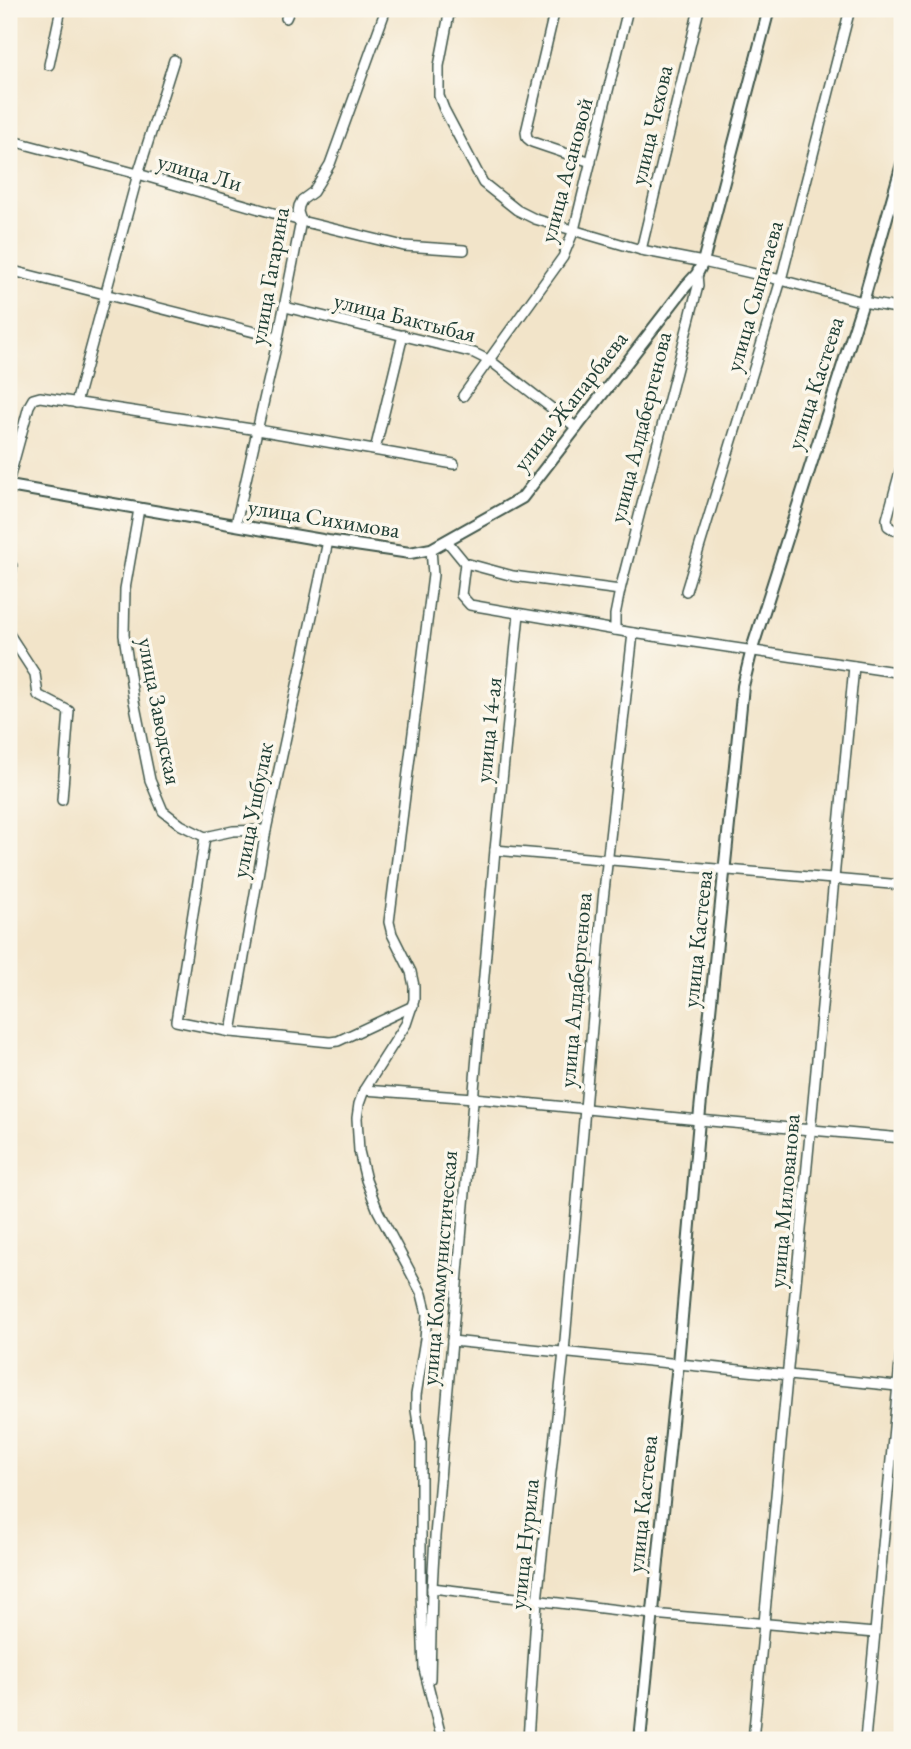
<svg xmlns="http://www.w3.org/2000/svg" width="911" height="1749" viewBox="0 0 911 1749" font-family="'EB Garamond',serif">
	<style>
		.lines { fill: none; stroke-linecap: round; stroke-linejoin: round }
		.minor-casing { stroke: #3f564a; stroke-width: 12 }
		.tertiary-casing { stroke: #3f564a; stroke-width: 14 }
		.minor { stroke: #fff; stroke-width: 9 }
		.tertiary { stroke: #fff; stroke-width: 10 }
		.labels { text-anchor: middle; dominant-baseline: central; stroke-width: 7; stroke-linejoin: round; paint-order: stroke }
		.street-label { font-size: 23px; fill: #1f3d34; stroke: #fbf7ec }
	</style>
	<rect width="100%" height="100%" fill="#fbf7ec"/>
	<filter id="ink" filterUnits="userSpaceOnUse"><feTurbulence type="fractalNoise" baseFrequency=".0143" numOctaves="2"/><feDisplacementMap in="SourceGraphic" scale="14" xChannelSelector="R" yChannelSelector="G"/><feConvolveMatrix kernelMatrix="1 2 1 2 8 2 1 2 1" color-interpolation-filters="sRGB"/></filter>
	<filter id="wash" filterUnits="userSpaceOnUse"><feTurbulence type="fractalNoise" baseFrequency=".00686" numOctaves="4" result="noise"/><feDisplacementMap in="SourceGraphic" scale="28" xChannelSelector="R" yChannelSelector="G"/><feGaussianBlur stdDeviation="1.57" result="paint"/><feColorMatrix in="noise" values="0 0 0 0 0 0 0 0 0 0 0 0 0 0 0 0 0 1.4 0 .05"/><feComposite in="paint" operator="in"/></filter>
	<g filter="url(#wash)">
		<rect width="100%" height="100%" fill="#f2e4c9"/>
	</g>
	<g filter="url(#ink)">
		<g class="lines">
			<defs>
				<g id="minor">
					<polyline points="450,9 439,66 439,96 444,109 483,183 517,210 535,219 641,250 703,262 781,280 863,302 902,309"/>
					<polyline points="555,9 526,132 527,138 532,142 591,162"/>
					<polyline points="286,18 290,9"/>
					<polyline points="49,65 61,9"/>
					<polyline points="9,140 138,174 301,221 404,246 464,250"/>
					<polyline points="641,250 699,9"/>
					<polyline points="9,270 278,338"/>
					<polyline points="285,307 474,353 492,362 577,428"/>
					<polyline points="463,396 563,257 574,230 628,9"/>
					<polyline points="76,403 138,174 174,60"/>
					<polyline points="375,450 403,335"/>
					<polyline points="902,464 887,519 888,526 894,530 902,532"/>
					<polyline points="9,479 29,406 33,399 40,397 258,430 454,464"/>
					<polyline points="139,509 125,589 124,635 133,696 150,780 163,811 181,825 205,837 176,1021 231,1032 266,830 328,541"/>
					<polyline points="236,524 278,338 301,221 298,212 299,206 302,200 313,192 330,164 386,9"/>
					<polyline points="447,541 465,563 513,576 620,590"/>
					<polyline points="431,549 433,575 389,922 392,934 411,972 414,986 414,1000 406,1024 364,1090 359,1104 357,1118 359,1151 366,1180 378,1211 422,1294 427,1314 425,1339 416,1395 416,1410 421,1443 421,1593 424,1669 442,1740"/>
					<polyline points="465,563 461,595 470,605 633,633 902,673"/>
					<polyline points="9,564 12,566 9,588"/>
					<polyline points="686,591 781,280 850,9"/>
					<polyline points="615,630 615,615 620,590 698,286 697,274"/>
					<polyline points="9,634 35,674 38,695 69,711 62,800"/>
					<polyline points="205,837 233,831 266,830"/>
					<polyline points="495,850 902,885"/>
					<polyline points="231,1032 330,1042 338,1041 413,1006"/>
					<polyline points="364,1090 474,1098 699,1120 902,1138"/>
					<polyline points="452,1341 897,1386"/>
					<polyline points="432,1588 652,1614 875,1633"/>
					<polyline points="430,1679 432,1588 435,1536 495,850 519,614"/>
					<polyline points="528,1740 537,1601 564,1352 603,900 633,633"/>
					<polyline points="753,1740 854,666"/>
					<polyline points="865,1740 902,1341"/>
				</g>
				<g id="tertiary">
					<polyline points="9,486 328,541 410,553 431,549 522,498 686,286 697,274 703,262 769,9"/>
					<polyline points="640,1740 678,1363 699,1120 743,686 752,649 863,302 902,164"/>
				</g>
			</defs>
			<use href="#minor" class="minor-casing"/>
			<use href="#tertiary" class="tertiary-casing"/>
			<use href="#minor" class="minor"/>
			<use href="#tertiary" class="tertiary"/>
		</g>
	</g>
	<g class="labels">
		<g class="street-label">
			<text transform="translate(651 125) rotate(-77)">улица Чехова</text>
			<text transform="translate(566 170) rotate(-75)">улица Асановой</text>
			<text transform="translate(200 172) rotate(16)">улица Ли</text>
			<text transform="translate(269 276) rotate(-80)">улица Гагарина</text>
			<text transform="translate(754 296) rotate(-74)">улица Сыпатаева</text>
			<text transform="translate(405 317) rotate(14)">улица Бактыбая</text>
			<text transform="translate(815 383) rotate(-72)">улица Кастеева</text>
			<text transform="translate(570 401) rotate(-52)">улица Жапарбаева</text>
			<text transform="translate(640 427) rotate(-76)">улица Алдабергенова</text>
			<text transform="translate(324 518) rotate(9)">улица Сихимова</text>
			<text transform="translate(160 711) rotate(79)">улица Заводская</text>
			<text transform="translate(488 730) rotate(-84)">улица 14-ая</text>
			<text transform="translate(252 810) rotate(-79)">улица Ушбулак</text>
			<text transform="translate(697 939) rotate(-84)">улица Кастеева</text>
			<text transform="translate(575 990) rotate(-85)">улица Алдабергенова</text>
			<text transform="translate(784 1201) rotate(-85)">улица Милованова</text>
			<text transform="translate(439 1268) rotate(-85)">улица Коммунистическая</text>
			<text transform="translate(642 1504) rotate(-84)">улица Кастеева</text>
			<text transform="translate(524 1544) rotate(-84)">улица Нурила</text>
		</g>
	</g>
	<rect width="911" height="1749" fill="none" stroke="#fbf7ec" stroke-width="35"/>
</svg>
